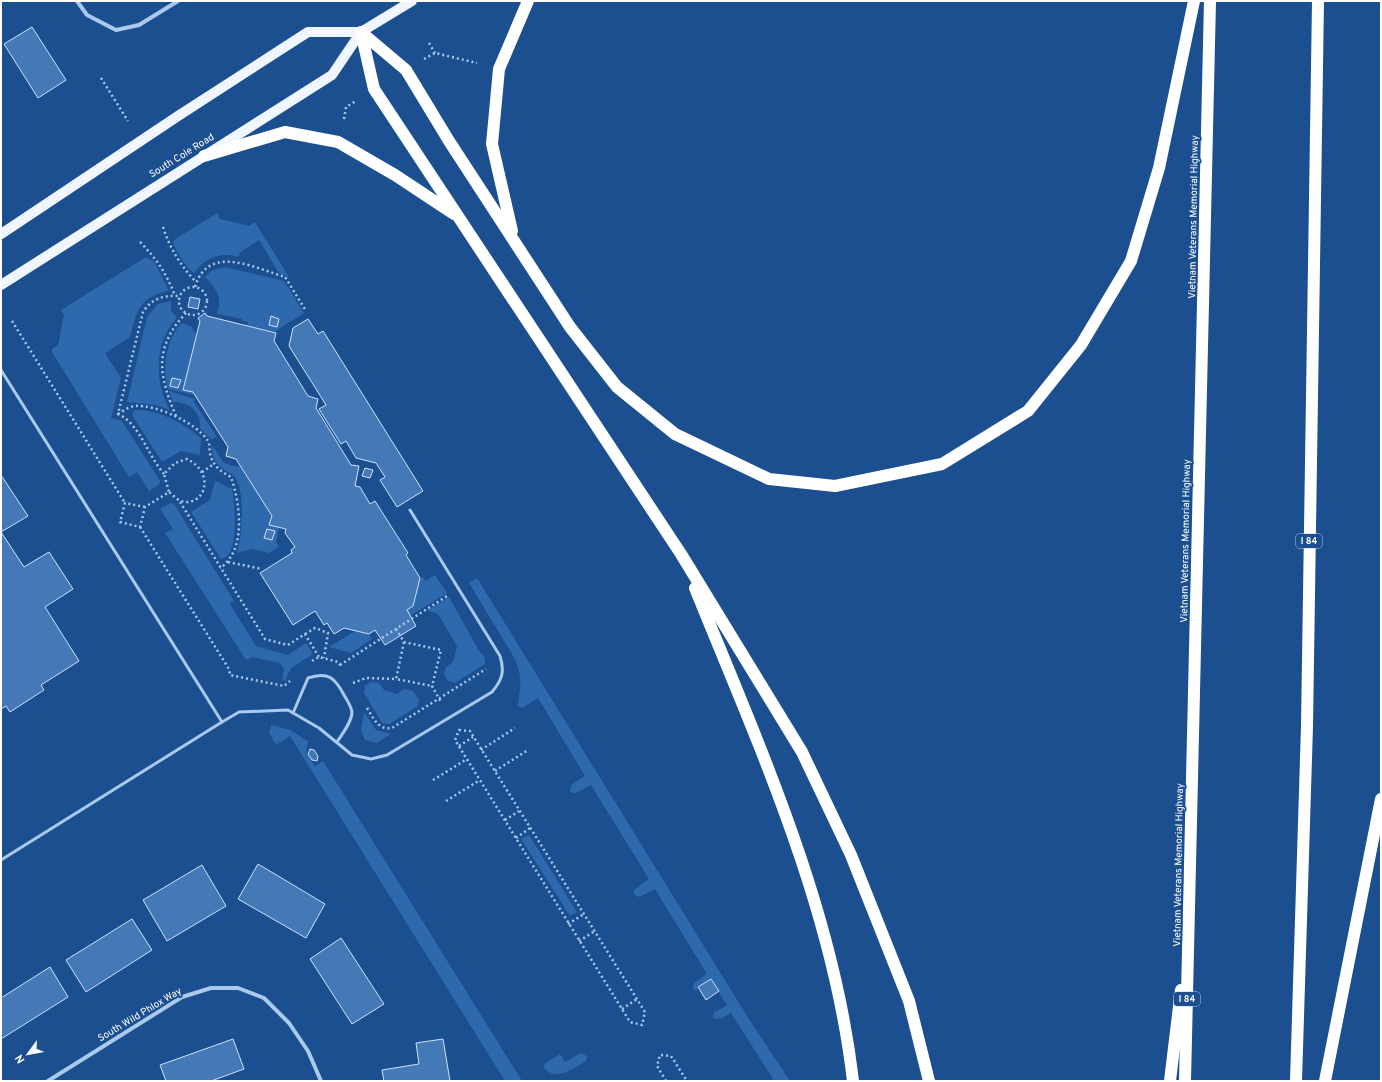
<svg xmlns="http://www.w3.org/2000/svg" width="1382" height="1082" viewBox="0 0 1382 1082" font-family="Overpass,sans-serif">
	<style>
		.green { fill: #2e69ad }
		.building { fill: #4478b7; stroke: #cfe3fa }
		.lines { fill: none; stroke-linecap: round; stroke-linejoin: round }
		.path { stroke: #a9c9ee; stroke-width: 2.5; stroke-dasharray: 2 3; stroke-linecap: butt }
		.lane { stroke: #a9c9ee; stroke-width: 3 }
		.street { stroke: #a9c9ee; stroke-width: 4 }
		.primary { stroke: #f0f6ff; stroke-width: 10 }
		.highway { stroke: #fff; stroke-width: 12 }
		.labels { text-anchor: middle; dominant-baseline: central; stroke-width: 4; stroke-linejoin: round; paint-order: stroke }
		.shield { fill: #1b4f8f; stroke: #bbcadd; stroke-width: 1 }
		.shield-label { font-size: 9px; font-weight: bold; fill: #fff }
		.street-label { font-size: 10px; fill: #fff; stroke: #1b4f8f }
	</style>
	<rect width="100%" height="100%" fill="#1b4f8f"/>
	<g class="green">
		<path d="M217 213 220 219 249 226 255 222 289 277 279 273 259 240 239 253 240 255 237 257C220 251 204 259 194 273 184 266 180 255 173 244L174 240Z"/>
		<path d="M146 257 154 261 169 291C139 296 137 311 130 337L105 353 121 378 111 418 122 421 160 481 159 485 149 491 137 472 129 477 52 352V349L58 345 64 315 61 310Z"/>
		<path d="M225 267 284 281 304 313 274 332 247 326 248 322 242 321V319L217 314C223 296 216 289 205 277L211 271Z"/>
		<path d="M171 301V311L177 318C154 341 154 383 170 410L156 405 127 402 147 317 158 304Z"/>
		<path d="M182 323 191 326 196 334 183 390 193 392 195 395 168 389C162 369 166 338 182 323Z"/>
		<path d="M169 391 195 399 194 402 217 437 211 439 200 429C202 411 189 402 173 402Z"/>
		<path d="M134 410C159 409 182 423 201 438L200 455 181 451 162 462 132 415Z"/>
		<path d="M212 445 224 463 237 467 239 465 272 516 270 525 281 527 279 528 276 542 279 547 269 553 252 549 237 553C242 535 246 491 234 476 232 474 228 472 226 471 216 465 211 456 212 445Z"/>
		<path d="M215 481 232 489C234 502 241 556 221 559L191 512 210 500Z"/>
		<polygon points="170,503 174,504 234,601 230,604 256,646 288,655 306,643 313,654 291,668 285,681 282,679 284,669 280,663 252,657 246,660 165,533 173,529 160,509"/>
		<polygon points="435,575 447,593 410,616 407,610 413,606 420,578 423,577 426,581"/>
		<path d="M477 578 747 1016 790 1081H770L773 1079 731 1013 720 1019 713 1018 714 1013 727 1005 710 979 695 991 693 987 694 983 707 974 655 889 639 897 634 894V890L649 879 591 785 576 793H572L570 790 572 784 585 776 538 698 522 708 518 706C520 686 523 678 515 659L469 583Z"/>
		<polygon points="449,597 478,649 485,658 485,664 455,683 448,681 444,674 446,667 453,662 457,646 438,614 427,610"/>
		<polygon points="355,631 369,634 372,639 351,653 329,647"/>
		<polygon points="371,682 379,683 384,690 397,694 404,689 413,691 419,700 418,706 389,724 382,723 364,693 365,686"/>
		<polygon points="364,712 376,730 391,734 377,743 365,740 361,731"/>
		<polygon points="271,725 290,730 308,741 306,752 315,766 323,761 522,1081 505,1081 290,736 276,745 269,733"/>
		<polygon points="529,835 577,912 570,916 521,839"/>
		<path d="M581 1053 587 1056 586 1061C574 1068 556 1082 544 1068L545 1063 560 1054 565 1062Z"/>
	</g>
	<g class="building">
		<polygon points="32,27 66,80 38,98 4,44"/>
		<polygon points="190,297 200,299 198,309 188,307"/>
		<polygon points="205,313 207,316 276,333 274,341 308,396 318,399 316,408 351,465 359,466 355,486 360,487 370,504 375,501 408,553 406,555 420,578 413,606 407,610 416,626 385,645 375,630 369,634 344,628 334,634 327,623 324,625 315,611 293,625 260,573 292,553 291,550 295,547 285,533 286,529 269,525 272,516 236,459 226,456 228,447 193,392 183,390 200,321 198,318"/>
		<polygon points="271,316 279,319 277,327 269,325"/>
		<polygon points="308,319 318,334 323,331 423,491 397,507 380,480 385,477 376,463 356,458 346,441 341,444 319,409 326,405 289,346 293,328"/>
		<polygon points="172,378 181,380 178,388 170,386"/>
		<polygon points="365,468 373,470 370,478 362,476"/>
		<polygon points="1,475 28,516 1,532 24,567 49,552 73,589 45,607 79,661 41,685 44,690 10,712 6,706 1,709"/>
		<polygon points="267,529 275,531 272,540 264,538"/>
		<polygon points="310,749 314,750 318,756 317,761 312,760 308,754"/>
		<polygon points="258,864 325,904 306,938 238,899"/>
		<polygon points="202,865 226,906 167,941 143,900"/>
		<polygon points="132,919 152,950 86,992 66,960"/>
		<polygon points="341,938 384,1004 352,1024 310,959"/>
		<polygon points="50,967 68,997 1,1039 1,998"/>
		<polygon points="711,979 719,991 706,1000 698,987"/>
		<polygon points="233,1039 244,1069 211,1081 166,1081 160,1065"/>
		<polygon points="443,1039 450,1081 384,1081 382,1070 419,1064 416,1043"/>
	</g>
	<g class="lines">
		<g class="path">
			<polyline points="429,43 435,53"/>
			<polyline points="424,59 435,53 477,63"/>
			<polyline points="101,78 128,121"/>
			<polyline points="344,119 346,107 356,101"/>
			<path d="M163 227C170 249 181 266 196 282"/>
			<path d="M140 242C156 258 167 274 175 296"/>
			<path d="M195 287C208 243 255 268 285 277L306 311"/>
			<circle cx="193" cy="301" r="14"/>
			<polyline points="12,321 125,503"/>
			<path d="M118 414C123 411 128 407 135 406 155 404 197 423 208 441 210 444 209 449 210 453 212 465 221 472 231 477 240 503 247 550 220 568"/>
			<path d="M176 416C159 376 153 348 186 313"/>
			<polyline points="202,472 214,464"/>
			<path d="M164 474C148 456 140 424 118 414L143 312C152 298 164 295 180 296"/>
			<polyline points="180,502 265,639 288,645 305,634 319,657"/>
			<path d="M145 507 125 503 120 522 140 527 145 507 169 492C173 495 177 500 181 501 204 508 217 474 187 459L175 463 164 474 169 492"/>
			<polyline points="140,527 229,669 230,675 284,686 290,681"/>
			<polyline points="228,562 262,569"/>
			<polyline points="396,629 404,642 441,650 432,686 441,702"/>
			<polyline points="305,634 315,628 328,633 324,658"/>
			<polyline points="404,642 396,679 432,686"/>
			<polyline points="312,661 319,657 338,662 341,666"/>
			<polyline points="340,665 447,596"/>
			<polyline points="353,683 366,678 396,679"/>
			<path d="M367 708C374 719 378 730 392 728L486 669"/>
			<polygon points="459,730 470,731 645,1012 642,1025 630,1022 455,740"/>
			<polyline points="459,746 473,737"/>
			<polyline points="481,750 515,728"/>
			<polyline points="495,771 528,750"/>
			<polyline points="433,780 467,759"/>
			<polyline points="446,801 480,780"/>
			<polyline points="505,820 519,811"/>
			<polyline points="516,838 530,828"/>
			<polyline points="568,924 584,914"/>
			<polyline points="579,941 595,931"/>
			<polyline points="622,1009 637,999"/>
			<polyline points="666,1081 657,1066 660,1055 671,1056 687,1081"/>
		</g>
		<g class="lane">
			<polyline points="1,370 222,722 1,860"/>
			<path d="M293 713 308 678C328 671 335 678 344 695 347 700 351 706 352 712 352 722 342 734 337 742"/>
			<path d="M222 722 239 712 288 710 319 728 352 755 371 759 387 755 492 692C502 680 505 672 500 656L410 510"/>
		</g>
		<g class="street">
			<polyline points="77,1 87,15 116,30 139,25 178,1"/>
			<polyline points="48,1081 182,997 211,988 238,988 264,998 289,1023 308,1051 321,1081"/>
		</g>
		<g class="primary">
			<polyline points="1,234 178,116 308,32 361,32"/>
			<polyline points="1,285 332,75 361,32 412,1"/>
		</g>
		<g class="highway">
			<polyline points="361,32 406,70 449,141 570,327 617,387 675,434 769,479 835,486 942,464 1028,411 1081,345 1131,261 1159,168 1194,1"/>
			<polyline points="361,32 374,89 681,554 802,752 851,855 909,1001 929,1081"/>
			<polyline points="204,156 285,132 338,142 395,175 454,214"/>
			<polyline points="512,231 492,144 499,69 528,1"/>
			<path d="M695 588C760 748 833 908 853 1081"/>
			<polyline points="1170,1081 1181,990"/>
			<polyline points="1185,1081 1210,1"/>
			<polyline points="1296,1081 1307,726 1318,1"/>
			<polyline points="1325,1081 1381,799"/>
		</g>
	</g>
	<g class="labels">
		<g class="shield">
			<rect x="1296" y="534" width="26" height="14" rx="3"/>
			<rect x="1174" y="992" width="26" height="14" rx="3"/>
		</g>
		<g class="shield-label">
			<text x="1309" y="541">I 84</text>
			<text x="1187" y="999">I 84</text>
		</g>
		<g class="street-label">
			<text transform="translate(182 156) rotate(-32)">South Cole Road</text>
			<text transform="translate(1194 217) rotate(-89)">Vietnam Veterans Memorial Highway</text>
			<text transform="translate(1186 541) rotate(-89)">Vietnam Veterans Memorial Highway</text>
			<text transform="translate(1179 865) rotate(-89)">Vietnam Veterans Memorial Highway</text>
			<text transform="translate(140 1015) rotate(-31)">South Wild Phlox Way</text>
		</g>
	</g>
	<rect width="1382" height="1082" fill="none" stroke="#ffffff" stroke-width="4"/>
	<g transform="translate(28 1054) rotate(238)" stroke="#1b4f8f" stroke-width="3" paint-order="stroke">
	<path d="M0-3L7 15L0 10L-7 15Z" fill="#ffffff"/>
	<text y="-6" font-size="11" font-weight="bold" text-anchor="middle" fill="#ffffff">N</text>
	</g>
</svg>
